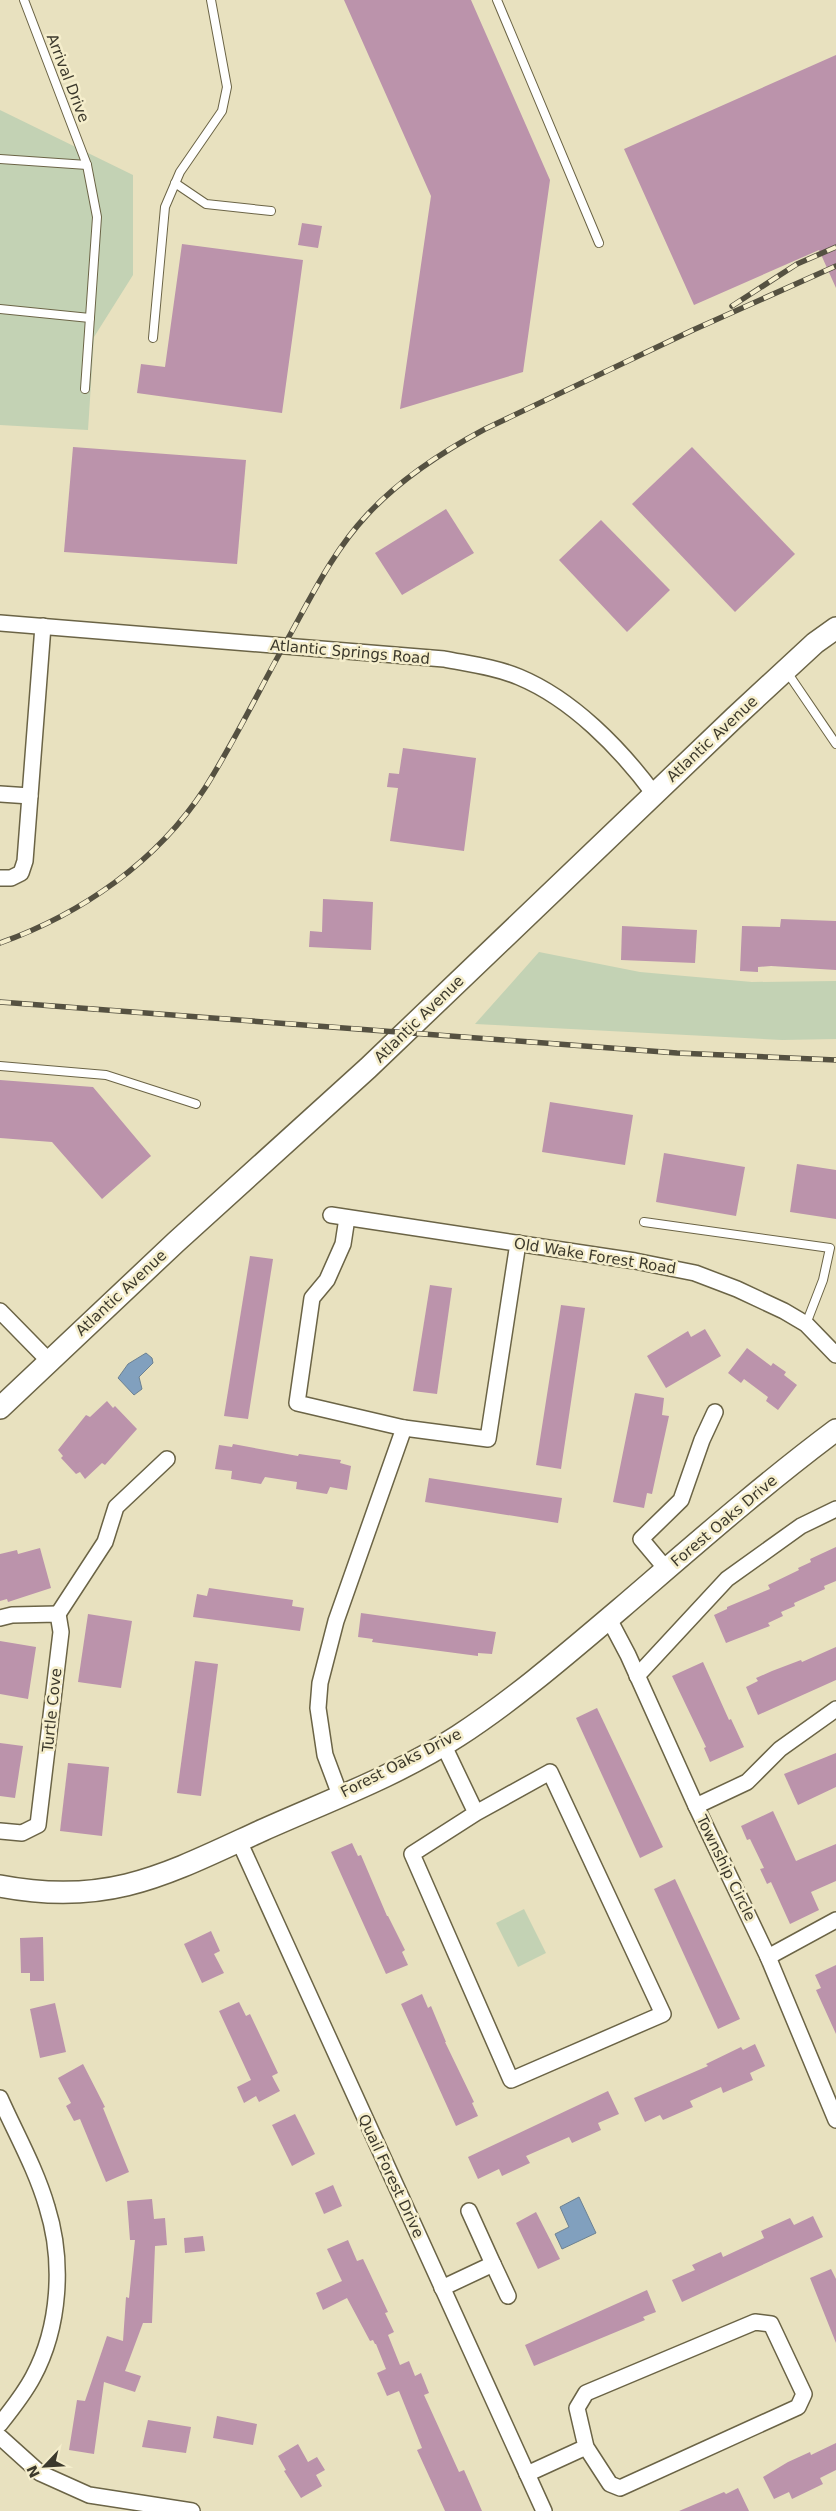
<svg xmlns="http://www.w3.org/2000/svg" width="836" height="2511" viewBox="0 0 836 2511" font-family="'DejaVu Sans',sans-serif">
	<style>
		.green { fill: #c3d2b4 }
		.water { fill: #81a0be; stroke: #6c8192 }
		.building { fill: #bb93ab }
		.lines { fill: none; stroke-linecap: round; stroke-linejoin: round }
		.lane-casing { stroke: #6b6446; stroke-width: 10 }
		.street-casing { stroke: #6b6446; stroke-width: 18 }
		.secondary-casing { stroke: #6b6446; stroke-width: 24 }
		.lane { stroke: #fff; stroke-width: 8 }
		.street { stroke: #fff; stroke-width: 15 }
		.secondary { stroke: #fff; stroke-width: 21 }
		.rail-casing { stroke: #555141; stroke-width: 5.5 }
		.rail { stroke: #f5eecc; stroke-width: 4; stroke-dasharray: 11; stroke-linecap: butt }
		.labels { text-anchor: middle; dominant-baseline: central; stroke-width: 5; stroke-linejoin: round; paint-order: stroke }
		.street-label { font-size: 15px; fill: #3c392c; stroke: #f5eecc }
	</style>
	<rect width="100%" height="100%" fill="#e8e1bf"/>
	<g class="green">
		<polygon points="0,110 133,175 133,275 94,337 88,430 0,425"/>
		<polygon points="539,952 640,972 752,982 836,981 836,1039 782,1040 475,1024"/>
		<polygon points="524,1909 546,1953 518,1967 496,1923"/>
	</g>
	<g class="water">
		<polygon points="146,1353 152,1358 153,1363 139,1377 142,1389 134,1395 118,1378 128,1364"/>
		<polygon points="579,2197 596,2233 562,2249 555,2234 569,2227 560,2207"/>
	</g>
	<g class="building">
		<polygon points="344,0 471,0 550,180 523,372 400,409 431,196"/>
		<polygon points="836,55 836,288 819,250 694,305 624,149"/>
		<polygon points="302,223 322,226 318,248 298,245"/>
		<polygon points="182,244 303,260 282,413 137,393 141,364 165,367"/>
		<polygon points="73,447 246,460 237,564 64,552"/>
		<polygon points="692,447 795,554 735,612 632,504"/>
		<polygon points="446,509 474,553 402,595 375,553"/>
		<polygon points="601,520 670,590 627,632 559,560"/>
		<polygon points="403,748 476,758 464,851 390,841 398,788 387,787 389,773 399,774"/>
		<polygon points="323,899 373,902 371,950 309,947 310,931 322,932"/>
		<polygon points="781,919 836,921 836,970 771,966 758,967 758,972 740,971 742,926 780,927"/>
		<polygon points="622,926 697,930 695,963 621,960"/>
		<polygon points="0,1080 93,1087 151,1156 102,1199 52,1142 0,1138"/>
		<polygon points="550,1102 633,1115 625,1165 542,1152"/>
		<polygon points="664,1153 745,1167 736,1216 656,1202"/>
		<polygon points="797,1164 836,1170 836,1219 790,1212"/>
		<polygon points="250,1256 273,1259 248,1419 224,1416"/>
		<polygon points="430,1285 452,1288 437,1394 413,1391"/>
		<polygon points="561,1305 585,1308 561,1469 536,1465"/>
		<polygon points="705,1329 721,1356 666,1388 647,1356 688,1331 691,1337"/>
		<polygon points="747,1348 771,1366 773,1363 786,1372 784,1375 797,1385 778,1410 766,1401 768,1397 744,1379 741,1383 728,1373"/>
		<polygon points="635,1393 664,1398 662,1415 669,1416 652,1494 647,1493 644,1508 613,1502"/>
		<polygon points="107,1401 113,1408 115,1406 137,1429 105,1465 102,1463 85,1479 80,1472 76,1474 61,1458 63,1456 58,1450 86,1415 90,1417"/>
		<polygon points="233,1444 298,1456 299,1454 341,1460 340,1463 351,1466 347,1490 330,1487 327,1494 296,1489 297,1482 265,1477 261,1484 231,1479 232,1471 215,1469 219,1445 232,1447"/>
		<polygon points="429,1478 562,1498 558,1523 425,1502"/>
		<polygon points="836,1547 836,1581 824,1586 825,1589 794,1603 795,1606 781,1612 783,1616 768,1623 770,1626 726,1643 714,1615 727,1609 727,1607 770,1589 768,1585 799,1570 798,1568 811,1562 810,1559"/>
		<polygon points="40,1548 51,1588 8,1602 7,1599 0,1601 0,1554 17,1550 18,1554"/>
		<polygon points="209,1588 293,1600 292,1606 304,1608 300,1631 193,1617 197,1594 207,1596"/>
		<polygon points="361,1613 496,1632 492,1654 478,1653 478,1656 372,1642 373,1639 358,1637"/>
		<polygon points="88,1614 132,1621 121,1688 78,1682"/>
		<polygon points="0,1641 36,1647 28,1699 0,1694"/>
		<polygon points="836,1647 836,1680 758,1715 746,1687 758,1681 756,1678 772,1671 801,1660 802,1662"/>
		<polygon points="195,1661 218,1664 201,1796 177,1793"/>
		<polygon points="703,1662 729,1720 731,1719 744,1747 710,1762 704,1748 706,1747 672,1676"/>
		<polygon points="597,1708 663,1847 640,1858 576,1718"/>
		<polygon points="0,1743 23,1746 15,1798 0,1796"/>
		<polygon points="836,1753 836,1787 798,1805 784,1774"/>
		<polygon points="68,1763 109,1767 102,1836 60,1831"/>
		<polygon points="773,1811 796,1861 836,1844 836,1881 811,1892 819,1910 790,1924 771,1882 767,1884 760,1869 764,1868 750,1839 747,1840 741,1826"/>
		<polygon points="352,1843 358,1856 361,1855 387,1916 388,1916 405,1950 402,1952 408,1965 386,1974 331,1852"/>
		<polygon points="675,1879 740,2019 718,2029 654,1889"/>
		<polygon points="211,1931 220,1951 214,1954 224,1973 202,1983 184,1944"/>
		<polygon points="43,1937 44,1981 30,1981 30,1973 21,1973 20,1938"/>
		<polygon points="836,1965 836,2034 816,1990 821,1988 815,1975"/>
		<polygon points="422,1994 428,2008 431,2006 446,2042 445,2042 474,2102 472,2103 478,2116 456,2126 401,2004"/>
		<polygon points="239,2002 246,2016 250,2014 278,2073 272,2076 280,2091 259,2102 256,2096 244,2103 237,2087 251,2080 219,2011"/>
		<polygon points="55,2003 66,2052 40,2058 30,2009"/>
		<polygon points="755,2044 765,2066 750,2073 753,2080 723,2093 721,2087 690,2101 693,2107 663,2120 660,2115 645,2122 634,2098 708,2066 706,2064 741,2047 743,2050"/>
		<polygon points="83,2064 105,2107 103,2108 129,2172 106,2182 80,2119 74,2121 66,2106 71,2103 58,2078"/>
		<polygon points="608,2091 619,2114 598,2123 601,2130 572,2143 569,2137 526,2156 530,2163 502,2176 499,2169 478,2179 468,2157"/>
		<polygon points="295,2114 315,2154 292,2166 272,2125"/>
		<polygon points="333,2185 342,2206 324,2214 315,2193"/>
		<polygon points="152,2199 154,2219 165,2218 167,2245 155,2246 152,2323 143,2323 125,2371 141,2376 135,2392 104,2382 94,2454 69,2450 77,2400 85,2401 107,2336 123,2341 126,2297 129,2298 135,2240 130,2240 127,2201"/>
		<polygon points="536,2212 560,2259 538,2269 516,2223"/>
		<polygon points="813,2216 823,2237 682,2302 672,2280 695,2270 692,2265 721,2252 723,2257 764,2238 761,2231 790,2218 794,2225"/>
		<polygon points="203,2236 205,2251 185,2253 184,2238"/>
		<polygon points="348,2240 357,2261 363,2259 388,2312 385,2313 394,2332 388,2335 400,2365 409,2361 415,2376 421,2373 429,2393 424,2395 459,2472 464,2470 482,2511 445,2511 417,2450 422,2448 399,2391 387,2396 377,2373 386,2369 376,2344 375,2344 373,2340 370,2341 347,2298 323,2310 316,2293 342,2281 327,2249"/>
		<polygon points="831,2269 836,2279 836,2343 810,2278"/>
		<polygon points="647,2290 656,2312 643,2317 645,2320 534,2366 525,2345"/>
		<polygon points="217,2416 257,2424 253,2445 213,2438"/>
		<polygon points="148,2420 191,2427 186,2453 142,2447"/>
		<polygon points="836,2443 836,2470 820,2478 823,2484 792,2499 789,2492 774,2499 763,2477 788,2462 810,2452 811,2455"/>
		<polygon points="298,2444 308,2462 317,2457 325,2470 316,2475 322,2486 301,2498 284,2471 286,2470 278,2456"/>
		<polygon points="738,2488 749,2511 679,2511 724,2492 726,2494"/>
	</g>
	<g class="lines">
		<defs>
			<g id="lane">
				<polyline points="24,0 87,165 97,217 85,389"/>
				<polyline points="497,0 599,243"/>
				<polyline points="0,159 87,165"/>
				<polyline points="175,183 206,204 271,211"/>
				<polyline points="0,309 90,318"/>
				<polyline points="153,338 165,207 180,172 222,111 227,87 211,0"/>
				<polyline points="787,672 836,744"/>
				<polyline points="0,1066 106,1075 196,1104"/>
				<polyline points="644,1222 830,1248 823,1280 806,1324"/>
			</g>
			<g id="street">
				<path d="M0 623 444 659C469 664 495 667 519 677 572 699 620 748 654 794"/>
				<polyline points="0,794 30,796"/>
				<polyline points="0,878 11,878 21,873 25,861 43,626"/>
				<polyline points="331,1215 635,1261 695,1273 737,1289 784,1311 806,1324 836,1355"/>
				<polyline points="0,1311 49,1361"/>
				<polyline points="404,1428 488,1439 518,1243"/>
				<polyline points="667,1570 641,1539 681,1500 702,1440 715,1412"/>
				<polyline points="58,1614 105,1542 116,1507 167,1459"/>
				<polyline points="0,1618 12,1615 58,1614 61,1632 38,1825 22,1833 0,1831"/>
				<polyline points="609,1619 628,1655 696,1806 768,1957 836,2120"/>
				<polyline points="637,1676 727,1579 801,1526 836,1509"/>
				<polyline points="443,1744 476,1813 412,1854 511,2080 663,2014 550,1772 476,1813"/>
				<polyline points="340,1795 325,1755 318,1708 320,1683 336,1621 404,1428 297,1403 312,1298 327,1280 343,1244 347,1218"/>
				<polyline points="696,1806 747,1782 780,1749 836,1709"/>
				<polyline points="239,1841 544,2511"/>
				<polyline points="768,1957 836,1920"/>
				<path d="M0 2098C16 2134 36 2169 47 2207 64 2261 60 2327 33 2377 24 2394 12 2409 0 2424"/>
				<polyline points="493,2264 508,2296"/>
				<polyline points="442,2288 493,2264 469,2211"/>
				<polyline points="0,2437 40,2473 89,2495 192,2511"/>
				<polyline points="527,2474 586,2447 577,2408 586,2393 755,2322 771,2324 804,2394 798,2407 620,2488 610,2484 586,2447"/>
			</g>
			<g id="secondary">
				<polyline points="0,1408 176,1242 368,1068 735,717 815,643 836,628"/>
				<path d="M0 1886C109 1907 167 1874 263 1830 328 1801 398 1775 458 1736 515 1699 568 1653 620 1609 691 1548 761 1486 836 1430"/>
			</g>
		</defs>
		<use href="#lane" class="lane-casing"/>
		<use href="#street" class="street-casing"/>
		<use href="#secondary" class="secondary-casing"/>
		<use href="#lane" class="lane"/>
		<use href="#street" class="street"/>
		<use href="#secondary" class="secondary"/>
		<defs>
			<g id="rail">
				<polyline points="732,306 797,264 836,247"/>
				<path d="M0 943C81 914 157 862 205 788 236 739 262 684 291 633 313 593 335 549 367 515 400 479 442 452 485 429L693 330 836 266"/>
				<polyline points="0,1002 677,1053 836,1060"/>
			</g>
		</defs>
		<use href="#rail" class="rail-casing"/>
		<use href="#rail" class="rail"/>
	</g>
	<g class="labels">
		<g class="street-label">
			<text transform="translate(68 78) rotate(69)">Arrival Drive</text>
			<text transform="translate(350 652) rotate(5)">Atlantic Springs Road</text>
			<text transform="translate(712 739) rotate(-43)">Atlantic Avenue</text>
			<text transform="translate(419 1019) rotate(-44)">Atlantic Avenue</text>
			<text transform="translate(595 1256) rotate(9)">Old Wake Forest Road</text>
			<text transform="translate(121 1293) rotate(-43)">Atlantic Avenue</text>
			<text transform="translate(724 1521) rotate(-40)">Forest Oaks Drive</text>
			<text transform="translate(52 1710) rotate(-84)">Turtle Cove</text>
			<text transform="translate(401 1763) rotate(-27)">Forest Oaks Drive</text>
			<text transform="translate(726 1868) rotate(64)">Township Circle</text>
			<text transform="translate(391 2176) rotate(65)">Quail Forest Drive</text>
		</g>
	</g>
	<g transform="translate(45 2466) rotate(245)" stroke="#f5eecc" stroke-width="4" paint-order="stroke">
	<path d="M0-4L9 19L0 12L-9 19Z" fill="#3c392c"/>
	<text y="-8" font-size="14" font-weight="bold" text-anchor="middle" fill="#3c392c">N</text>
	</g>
</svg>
